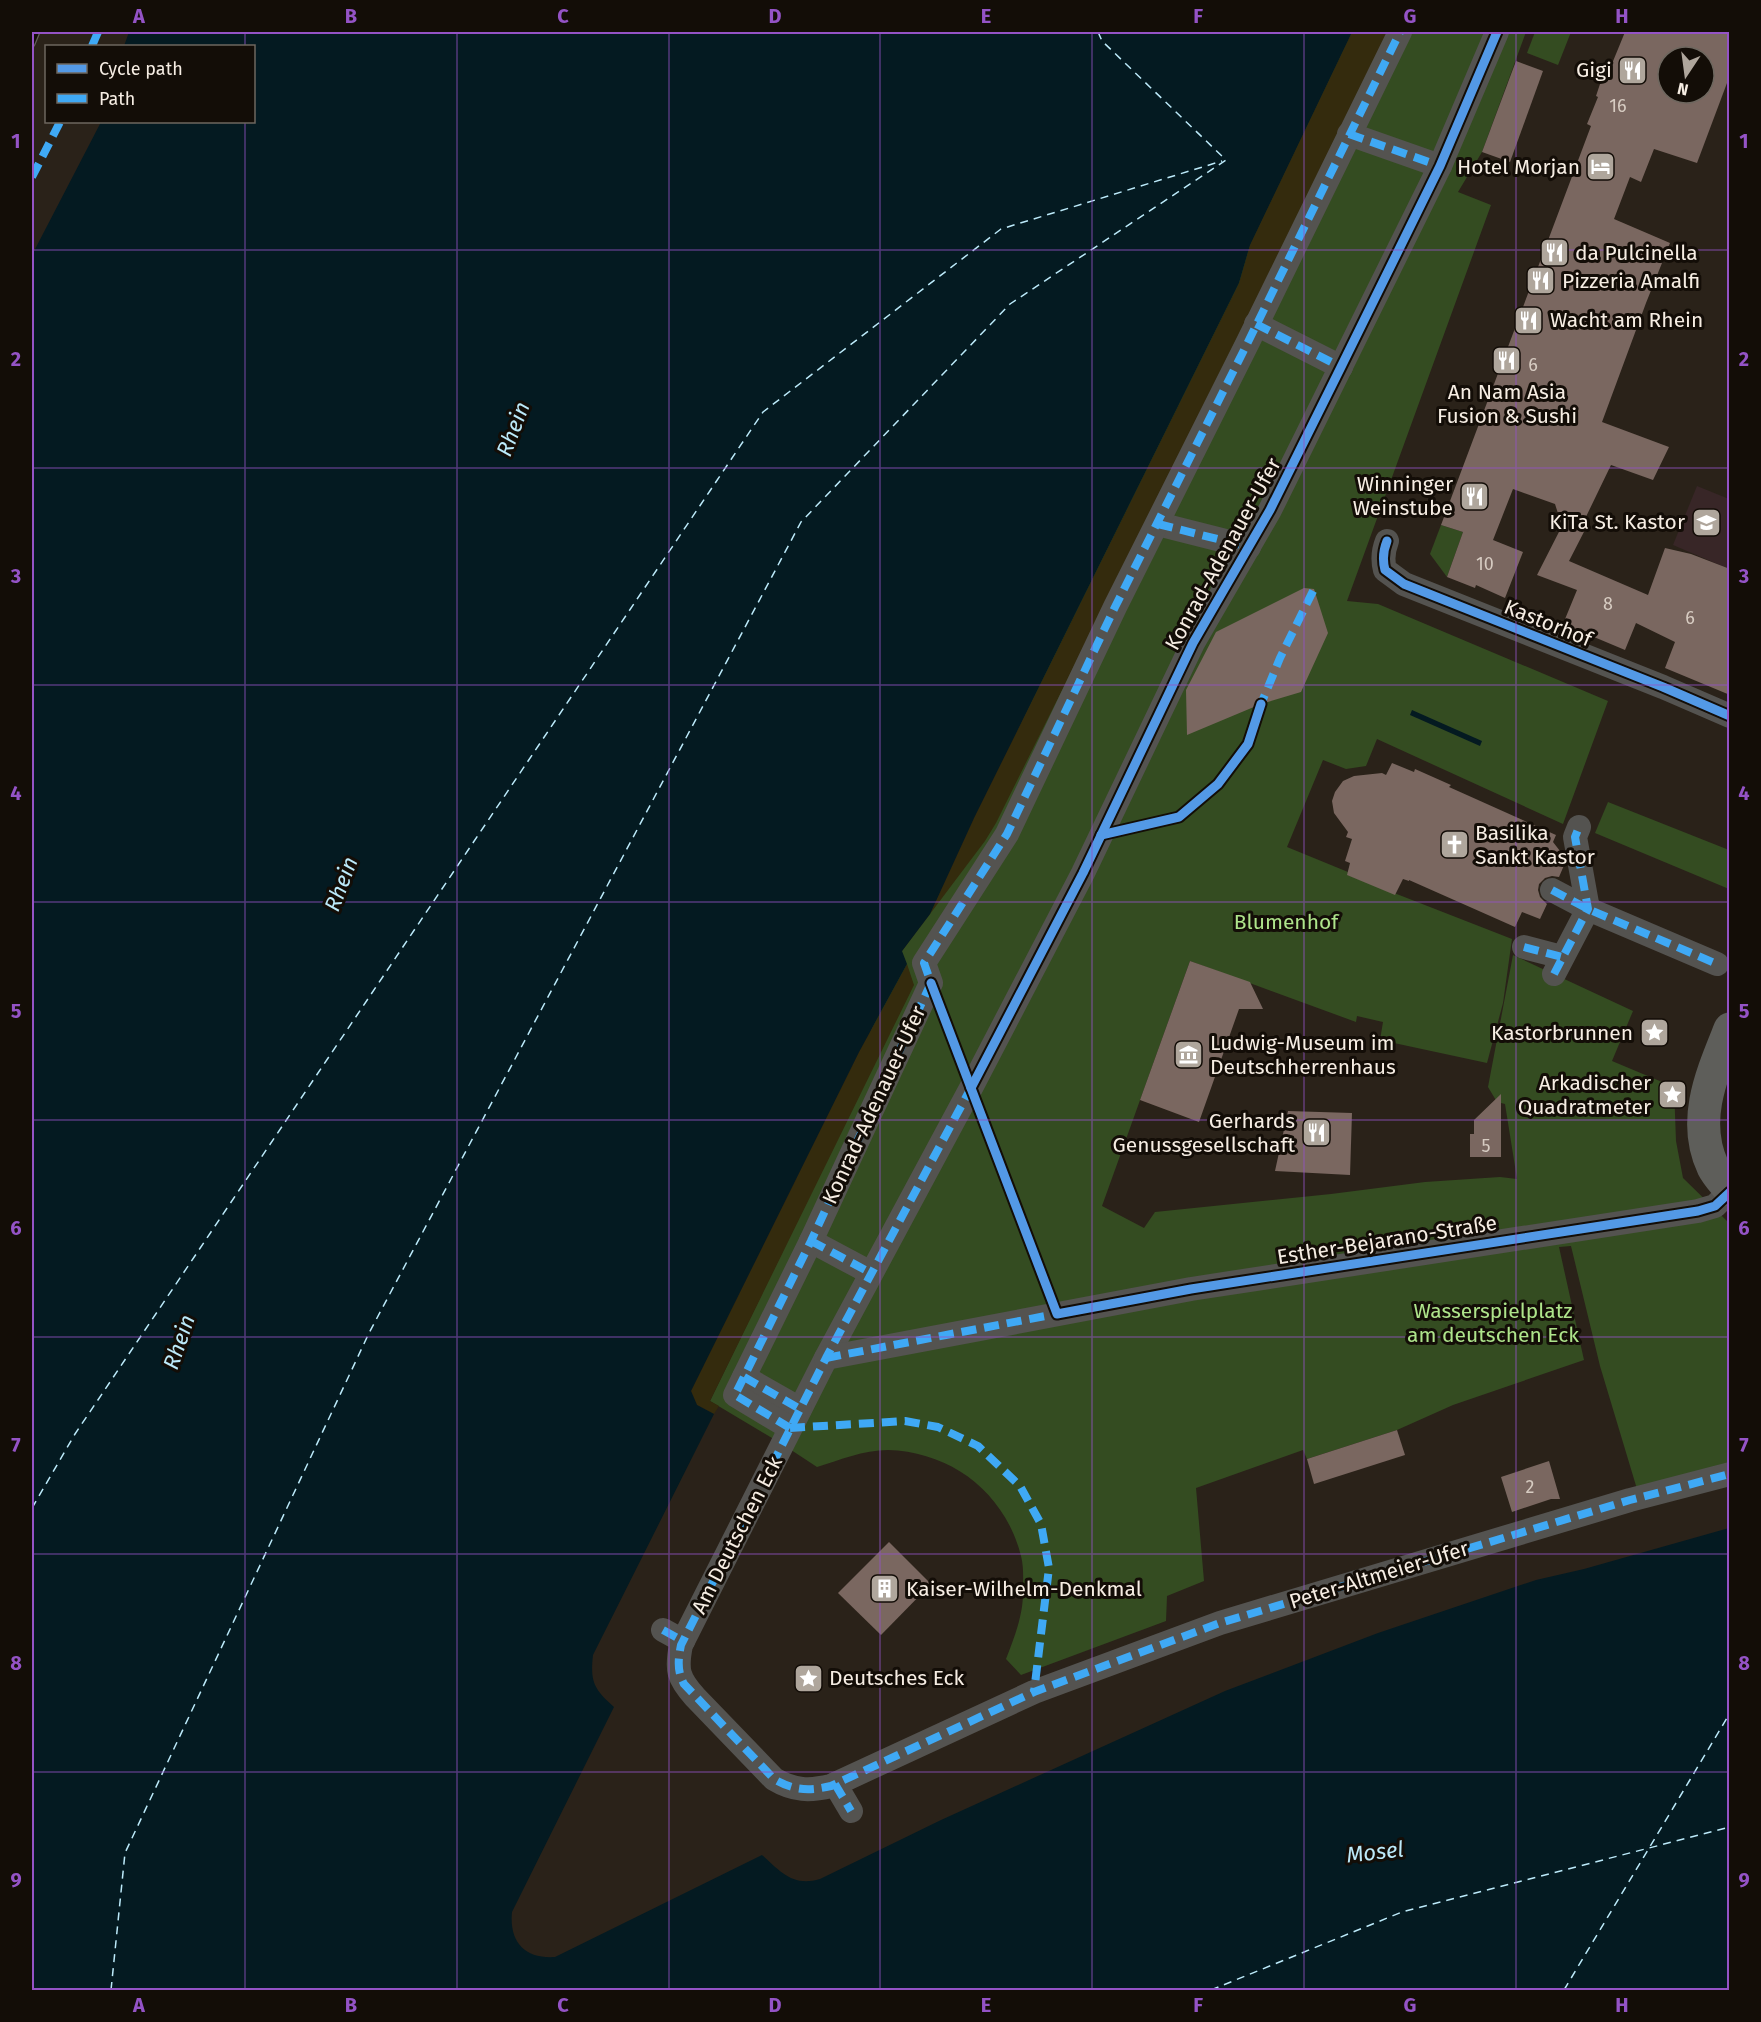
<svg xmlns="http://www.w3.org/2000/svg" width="1761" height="2022" viewBox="0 0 1761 2022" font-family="'Fira Sans',sans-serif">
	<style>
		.education { fill: #382627 }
		.green { fill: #344c21 }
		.sand { fill: #342b0d }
		.water { fill: #041a21 }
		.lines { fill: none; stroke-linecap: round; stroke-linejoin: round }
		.ferry { stroke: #bceafa; stroke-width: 1.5; stroke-dasharray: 8 6; stroke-linecap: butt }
		.building { fill: #7a6760; fill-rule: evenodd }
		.street { stroke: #545350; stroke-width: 24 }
		.secondary { stroke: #5e5e5a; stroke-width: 33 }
		.rail-casing { stroke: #615e59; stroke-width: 7 }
		.rail { stroke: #130d07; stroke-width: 4.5; stroke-dasharray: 14; stroke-linecap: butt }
		.quiet { stroke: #3fa9f5; stroke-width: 8; stroke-dasharray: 15 8; stroke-linecap: butt }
		.cycleway-casing { stroke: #130d07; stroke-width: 13 }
		.cycleway { stroke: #5399e6; stroke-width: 9 }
		.grid { fill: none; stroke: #9453c6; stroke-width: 1.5; stroke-opacity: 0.55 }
		.labels { text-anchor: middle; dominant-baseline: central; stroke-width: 6; stroke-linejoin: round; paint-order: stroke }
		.number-label { font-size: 18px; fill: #d7ccc2 }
		.poi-label { font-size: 21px; fill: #f6ede3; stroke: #130d07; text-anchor: end }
		.street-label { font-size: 21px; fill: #f6ede3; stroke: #130d07 }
		.park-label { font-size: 21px; fill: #aee48b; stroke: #130d07 }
		.water-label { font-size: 22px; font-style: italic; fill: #bceafa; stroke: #130d07 }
		.neatline { fill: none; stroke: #9453c6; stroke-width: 2 }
		.grid-label { font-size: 20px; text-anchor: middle; font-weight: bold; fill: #9453c6 }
	</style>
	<rect width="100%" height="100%" fill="#2a2219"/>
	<polygon class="education" points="1697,486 1729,499 1729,569 1673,545"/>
	<g class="green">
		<path d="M1352 32H1526L1482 152 1458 192 1491 205 1347 601 1378 604 1608 701 1563 824 1377 739 1366 766 1346 769 1323 760 1287 847 1348 872V875L1512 939 1503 1003 1487 1063 1380 1040 1383 1022 1357 1016 1356 1022 1190 961 1102 1206 1144 1228 1155 1212 1331 1194 1425 1182 1500 1177 1517 1179 1505 1104 1497 1102 1488 1087 1513 955 1633 1011 1612 1061 1674 1087 1676 1141 1683 1178 1729 1223V1467L1637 1489 1600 1366 1571 1246 1559 1247 1584 1360 1453 1405 1397 1430 1307 1459 1303 1450 1196 1488 1204 1581 1167 1596 1166 1621 1021 1675 1006 1659C1014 1638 1023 1616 1023 1593 1023 1582 1024 1567 1021 1556 1005 1493 952 1452 888 1450 863 1450 840 1460 817 1467L782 1444 710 1401 793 1230 902 951 930 914Z"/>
		<polygon points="1535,32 1571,32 1558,65 1527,53"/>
		<polygon points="1441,525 1463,532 1447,577 1430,554"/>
		<polygon points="1608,802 1729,850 1729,889 1595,833"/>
	</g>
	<g class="sand">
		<polygon points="1352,32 1389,32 996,823 985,841 930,914 974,818 1239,283 1250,245"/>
		<polygon points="907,964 914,985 710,1401 719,1406 714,1414 697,1405 691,1391 859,1052"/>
	</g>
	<g class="water">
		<path d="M129 32H1352L1250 245 1239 283 974 818 930 914 902 951 907 964 859 1052 691 1391 697 1405 714 1414 593 1655C590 1682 594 1689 614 1707L512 1912C509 1942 525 1959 555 1957L762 1855C781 1872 793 1887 820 1879L941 1820 1225 1691 1378 1633 1536 1580 1584 1569 1729 1528V1990H32V255L101 122H254V46H124Z"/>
		<polygon points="1412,710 1482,741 1480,746 1410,715"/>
	</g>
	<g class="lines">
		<g class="ferry">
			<polyline points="1098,32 1102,41 1226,160"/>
			<polyline points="32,1508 75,1434 763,412 1001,229 1222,161"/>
			<polyline points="111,1990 125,1853 369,1333 801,522 1010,304 1226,160"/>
			<polyline points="1211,1990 1402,1912 1730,1827"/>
			<polyline points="1564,1990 1730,1713"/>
		</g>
	</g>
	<g class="building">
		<path d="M1625 32H1730V75L1697 163 1654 149 1641 182 1630 177 1614 219 1670 243 1646 303 1602 422 1669 447 1653 480 1611 465 1583 523 1587 526 1569 561 1648 595 1665 548 1691 554 1730 569V695L1665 668 1675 642 1636 623 1625 650 1563 624 1577 590 1537 575 1562 526 1555 504 1513 489 1493 540 1523 552 1505 598 1476 585 1475 588 1447 577 1463 532 1441 525 1591 126 1587 124 1598 97 1596 96 1605 69 1609 71ZM1668 57H1704V93H1668Z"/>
		<polygon points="1516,61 1543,71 1510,162 1482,152"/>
		<polygon points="1304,588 1314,589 1328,633 1301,692 1261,704 1187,735 1186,690 1216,632"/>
		<polygon points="1392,763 1414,772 1415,769 1451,785 1449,787 1556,835 1553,842 1560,851 1565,863 1559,877 1552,876 1545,878 1539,884 1538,890 1540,897 1547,904 1540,919 1522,912 1515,927 1409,880 1409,881 1403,879 1395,895 1347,875 1350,863 1345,861 1352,839 1346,837 1348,832 1334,813 1332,801 1335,792 1343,781 1354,776 1382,773 1386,775"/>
		<polygon points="1190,961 1250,982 1263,1009 1239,1009 1199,1122 1140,1100"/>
		<polygon points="1501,1094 1501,1157 1470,1157 1470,1134 1474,1134 1474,1120"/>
		<polygon points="1288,1111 1352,1113 1350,1175 1275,1171"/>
		<polygon points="1397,1430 1405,1455 1314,1484 1307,1459"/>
		<polygon points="1549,1461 1560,1499 1551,1499 1512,1512 1501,1477"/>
		<polygon points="889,1542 931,1584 881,1635 838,1593"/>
	</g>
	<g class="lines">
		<g class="street">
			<path d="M1497 32 1440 166 1270 510 1193 643 1083 873 971 1088 826 1358 681 1645C676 1670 678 1678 695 1697L774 1779C794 1791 810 1791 831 1786L1034 1692 1220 1623 1630 1500 1730 1474"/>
			<polyline points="1349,134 1440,166"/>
			<polyline points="1256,324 1341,367"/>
			<polyline points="1158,524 1249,547"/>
			<path d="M1387 541C1383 551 1382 559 1385 570L1404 584 1663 687 1730 716"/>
			<polyline points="1552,890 1588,909 1717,964"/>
			<polyline points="1524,947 1562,957"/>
			<polyline points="1554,974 1588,909 1575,837 1579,827"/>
			<polyline points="811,1241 871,1273"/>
			<polyline points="826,1358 1191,1289 1698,1211 1715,1206 1721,1200"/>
			<polyline points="744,1377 800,1409"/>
			<polyline points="790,1428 735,1395 811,1241 931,983 924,963 1007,834 1115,607 1248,342 1400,32"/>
			<polyline points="663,1630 683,1641"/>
			<polyline points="835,1784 851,1811"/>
		</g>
		<path class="secondary" d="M1730 1029C1712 1074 1691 1120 1713 1167 1717 1175 1724 1182 1730 1190"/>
		<defs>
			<polyline id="rail" points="32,44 37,32"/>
		</defs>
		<use href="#rail" class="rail-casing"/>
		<use href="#rail" class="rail"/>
		<g class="quiet">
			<polyline points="92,46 98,32"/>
			<polyline points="1349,134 1440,166"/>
			<polyline points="32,177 60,122"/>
			<polyline points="1256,324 1341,367"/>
			<polyline points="1158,524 1249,547"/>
			<polyline points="1259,709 1280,658 1314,589"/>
			<polyline points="1552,890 1588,909 1717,964"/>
			<polyline points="1524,947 1562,957"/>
			<polyline points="1554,974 1588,909 1575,837 1579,827"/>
			<path d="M972 1086 826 1358 681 1645C678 1660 677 1671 684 1684L774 1779C794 1791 810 1791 831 1786L1034 1692 1220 1623 1630 1500 1730 1474"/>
			<polyline points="811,1241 871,1273"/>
			<polyline points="826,1358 1061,1313"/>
			<polyline points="744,1377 800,1409"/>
			<polyline points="790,1428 735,1395 811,1241 931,983 924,963 1007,834 1115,607 1248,342 1400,32"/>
			<polyline points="790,1428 905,1421 938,1427 978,1446 1020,1486 1041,1524 1049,1568 1034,1692"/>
			<polyline points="663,1630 683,1641"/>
			<polyline points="835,1784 851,1811"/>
		</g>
		<defs>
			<g id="cycleway">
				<path d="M1387 541C1383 551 1382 559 1385 570L1404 584 1663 687 1730 716"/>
				<polyline points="1101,835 1179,817 1218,784 1248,744 1261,704"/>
				<polyline points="931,983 1057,1314 1191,1289 1698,1211 1715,1206 1730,1192"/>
				<polyline points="971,1088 1083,873 1193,643 1270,510 1341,367 1440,166 1497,32"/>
			</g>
		</defs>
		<use href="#cycleway" class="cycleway-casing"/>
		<use href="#cycleway" class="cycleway"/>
	</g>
	<path class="grid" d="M245 32V46M457 32V1990M669 32V1990M880 32V1990M1092 32V1990M1304 32V1990M1516 32V1990M245 122V1990M32 250H1730M32 468H1730M32 685H1730M32 902H1730M32 1120H1730M32 1337H1730M32 1554H1730M32 1772H1730"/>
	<defs>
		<symbol id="restaurant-square" viewBox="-11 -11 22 22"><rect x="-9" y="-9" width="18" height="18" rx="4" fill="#afa69c" stroke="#130d07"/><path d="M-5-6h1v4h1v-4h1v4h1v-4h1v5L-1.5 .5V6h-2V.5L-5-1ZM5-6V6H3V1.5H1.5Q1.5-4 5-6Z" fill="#fff"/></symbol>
		<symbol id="hotel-square" viewBox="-11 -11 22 22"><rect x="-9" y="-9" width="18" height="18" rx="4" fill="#afa69c" stroke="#130d07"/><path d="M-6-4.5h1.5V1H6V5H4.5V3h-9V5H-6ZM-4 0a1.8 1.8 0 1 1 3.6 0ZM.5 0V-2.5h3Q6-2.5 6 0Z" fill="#fff"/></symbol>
		<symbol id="school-square" viewBox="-11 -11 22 22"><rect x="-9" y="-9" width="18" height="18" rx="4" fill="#afa69c" stroke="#130d07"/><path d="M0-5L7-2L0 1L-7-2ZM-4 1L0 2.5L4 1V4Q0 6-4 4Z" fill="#fff"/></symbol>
		<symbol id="church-square" viewBox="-11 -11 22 22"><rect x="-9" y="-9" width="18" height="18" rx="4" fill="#afa69c" stroke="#130d07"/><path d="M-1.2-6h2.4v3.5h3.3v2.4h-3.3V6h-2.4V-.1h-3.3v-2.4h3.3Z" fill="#fff"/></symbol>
		<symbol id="sight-square" viewBox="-11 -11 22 22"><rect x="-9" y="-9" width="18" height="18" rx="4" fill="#afa69c" stroke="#130d07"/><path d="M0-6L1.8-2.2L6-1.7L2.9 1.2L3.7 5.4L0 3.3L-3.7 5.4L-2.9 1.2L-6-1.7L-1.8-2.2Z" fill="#fff"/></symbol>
		<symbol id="museum-square" viewBox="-11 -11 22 22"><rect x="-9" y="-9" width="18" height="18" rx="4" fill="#afa69c" stroke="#130d07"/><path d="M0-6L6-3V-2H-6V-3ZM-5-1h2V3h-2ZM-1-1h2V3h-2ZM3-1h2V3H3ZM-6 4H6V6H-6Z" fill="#fff"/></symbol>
		<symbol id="building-square" viewBox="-11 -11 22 22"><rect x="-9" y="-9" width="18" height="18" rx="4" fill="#afa69c" stroke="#130d07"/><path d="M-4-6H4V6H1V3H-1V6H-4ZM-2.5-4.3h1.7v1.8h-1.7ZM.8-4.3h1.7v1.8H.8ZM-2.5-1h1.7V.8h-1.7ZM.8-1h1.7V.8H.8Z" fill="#fff"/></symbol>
	</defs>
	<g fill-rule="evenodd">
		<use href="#restaurant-square" x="1616" y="54" width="33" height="33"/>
		<use href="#hotel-square" x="1584" y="150" width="33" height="33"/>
		<use href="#restaurant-square" x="1538" y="236" width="33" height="33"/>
		<use href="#restaurant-square" x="1524" y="264" width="33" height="33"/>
		<use href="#restaurant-square" x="1512" y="304" width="33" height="33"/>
		<use href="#restaurant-square" x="1490" y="344" width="33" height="33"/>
		<use href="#restaurant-square" x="1458" y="480" width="33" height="33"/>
		<use href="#school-square" x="1690" y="506" width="33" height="33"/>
		<use href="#church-square" x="1438" y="828" width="33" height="33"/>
		<use href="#sight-square" x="1638" y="1016" width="33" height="33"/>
		<use href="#museum-square" x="1172" y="1038" width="33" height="33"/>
		<use href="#sight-square" x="1656" y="1078" width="33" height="33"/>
		<use href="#restaurant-square" x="1300" y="1116" width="33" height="33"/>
		<use href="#building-square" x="868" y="1572" width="33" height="33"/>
		<use href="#sight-square" x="792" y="1662" width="33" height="33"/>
	</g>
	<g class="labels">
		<g class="number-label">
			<text x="1618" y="106">16</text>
			<text x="1533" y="365">6</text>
			<text x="1485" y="564">10</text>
			<text x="1608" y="604">8</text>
			<text x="1690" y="618">6</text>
			<text x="1486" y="1146">5</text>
			<text x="1530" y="1487">2</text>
		</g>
		<g class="poi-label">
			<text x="1612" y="70">Gigi</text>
			<text x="1580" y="167">Hotel Morjan</text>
			<text x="1575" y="253" text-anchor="start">da Pulcinella</text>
			<text x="1562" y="281" text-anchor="start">Pizzeria Amalfi</text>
			<text x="1550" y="320" text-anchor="start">Wacht am Rhein</text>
			<text x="1507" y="392" text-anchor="middle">An Nam Asia<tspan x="1507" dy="24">Fusion &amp; Sushi</tspan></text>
			<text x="1453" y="484">Winninger<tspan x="1453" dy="24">Weinstube</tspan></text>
			<text x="1685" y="522">KiTa St. Kastor</text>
			<text x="1475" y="833" text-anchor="start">Basilika<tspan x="1475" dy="24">Sankt Kastor</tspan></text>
			<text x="1633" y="1033">Kastorbrunnen</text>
			<text x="1210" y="1043" text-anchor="start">Ludwig-Museum im<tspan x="1210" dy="24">Deutschherrenhaus</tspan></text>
			<text x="1651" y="1083">Arkadischer<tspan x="1651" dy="24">Quadratmeter</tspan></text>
			<text x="1295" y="1121">Gerhards<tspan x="1295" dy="24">Genussgesellschaft</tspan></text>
			<text x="906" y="1589" text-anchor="start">Kaiser-Wilhelm-Denkmal</text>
			<text x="829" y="1678" text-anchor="start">Deutsches Eck</text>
		</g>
		<g class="street-label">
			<text transform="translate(1223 554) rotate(-61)">Konrad-Adenauer-Ufer</text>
			<text transform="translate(1548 623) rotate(22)">Kastorhof</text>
			<text transform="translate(874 1105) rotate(-65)">Konrad-Adenauer-Ufer</text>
			<text transform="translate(1387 1240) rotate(-9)">Esther-Bejarano-Straße</text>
			<text transform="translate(737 1535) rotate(-63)">Am Deutschen Eck</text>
			<text transform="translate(1379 1575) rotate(-17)">Peter-Altmeier-Ufer</text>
		</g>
		<g class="park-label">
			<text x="1286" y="922">Blumenhof</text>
			<text x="1493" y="1311">Wasserspielplatz<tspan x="1493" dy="24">am deutschen Eck</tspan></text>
		</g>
		<g class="water-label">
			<text transform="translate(513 429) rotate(-69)">Rhein</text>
			<text transform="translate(341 884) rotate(-69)">Rhein</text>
			<text transform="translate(179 1342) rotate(-71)">Rhein</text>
			<text transform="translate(1375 1852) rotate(-6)">Mosel</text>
		</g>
	</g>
	<rect width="1761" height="2022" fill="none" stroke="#130d07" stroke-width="66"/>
	<rect x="45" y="45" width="210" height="78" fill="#130d07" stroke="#6e675f" stroke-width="1.5"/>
	<rect x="57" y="64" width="30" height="9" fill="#5399e6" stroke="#6e675f" stroke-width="1.5"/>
	<text x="99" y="75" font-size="18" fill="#f6ede3">Cycle path</text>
	<rect x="57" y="94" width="30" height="9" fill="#3fa9f5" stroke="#6e675f" stroke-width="1.5"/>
	<text x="99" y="105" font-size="18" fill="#f6ede3">Path</text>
	<g transform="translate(1686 75) rotate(193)"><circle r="28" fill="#130d07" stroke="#6e675f" stroke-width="1.5"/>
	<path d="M0-4.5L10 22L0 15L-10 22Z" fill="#afa69c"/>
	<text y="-9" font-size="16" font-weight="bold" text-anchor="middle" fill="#f6ede3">N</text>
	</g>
	<rect x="33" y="33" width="1695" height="1956" class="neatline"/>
	<g class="grid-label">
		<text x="139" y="23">A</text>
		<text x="351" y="23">B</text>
		<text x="563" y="23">C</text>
		<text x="775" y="23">D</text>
		<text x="986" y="23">E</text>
		<text x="1198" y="23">F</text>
		<text x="1410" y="23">G</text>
		<text x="1622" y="23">H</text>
		<text x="16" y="148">1</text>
		<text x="1744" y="148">1</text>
		<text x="16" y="366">2</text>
		<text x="1744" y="366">2</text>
		<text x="16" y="583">3</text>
		<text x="1744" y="583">3</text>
		<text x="16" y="800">4</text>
		<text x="1744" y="800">4</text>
		<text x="16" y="1018">5</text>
		<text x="1744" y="1018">5</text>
		<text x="16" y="1235">6</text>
		<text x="1744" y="1235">6</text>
		<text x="16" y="1452">7</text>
		<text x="1744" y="1452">7</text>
		<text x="16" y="1670">8</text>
		<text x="1744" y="1670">8</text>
		<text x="16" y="1887">9</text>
		<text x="1744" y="1887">9</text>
		<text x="139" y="2012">A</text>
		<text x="351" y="2012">B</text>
		<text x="563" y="2012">C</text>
		<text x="775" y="2012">D</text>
		<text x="986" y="2012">E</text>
		<text x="1198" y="2012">F</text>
		<text x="1410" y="2012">G</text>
		<text x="1622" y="2012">H</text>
	</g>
</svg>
